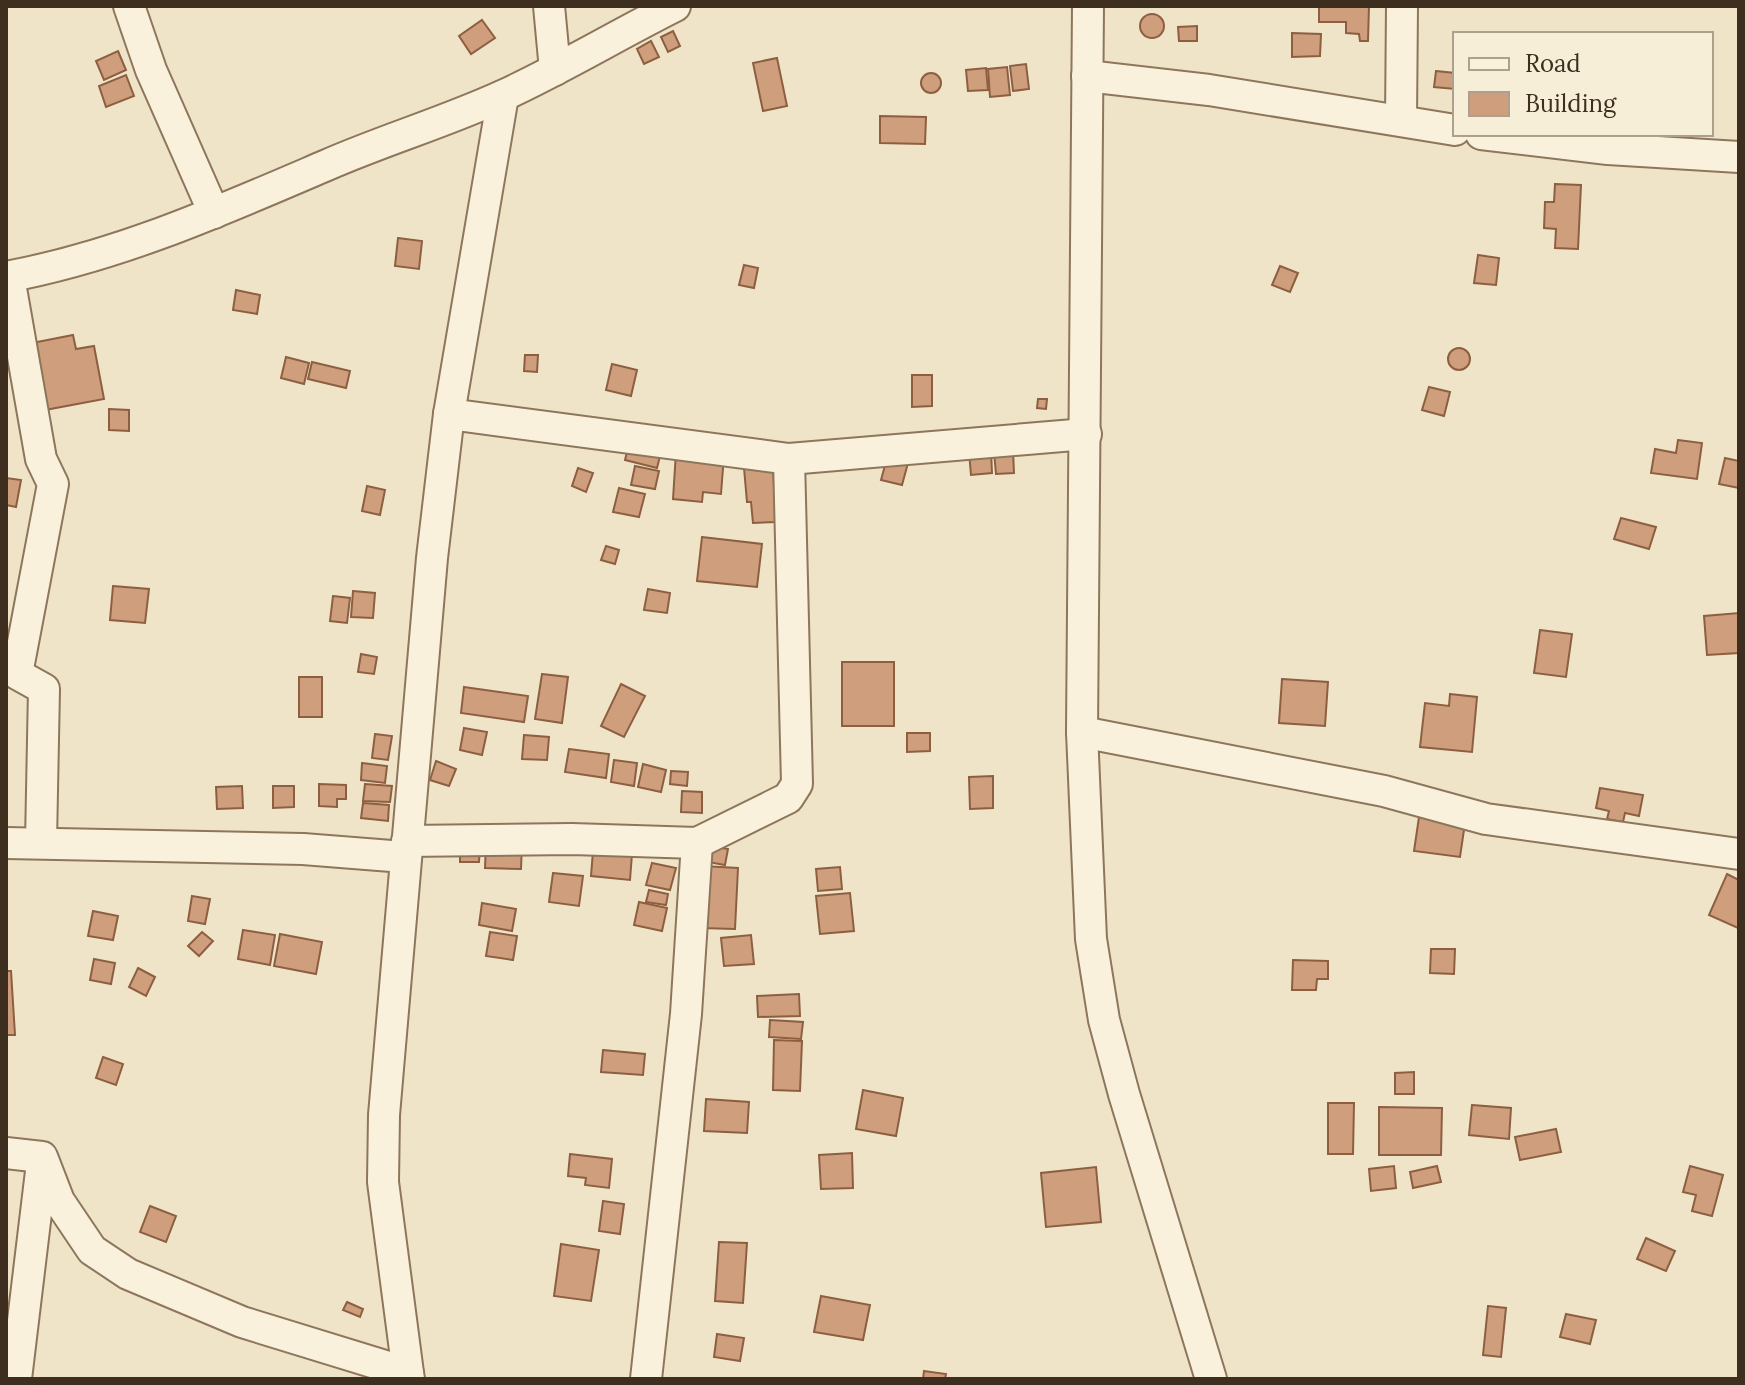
<svg xmlns="http://www.w3.org/2000/svg" width="1745" height="1385" viewBox="0 0 1745 1385" font-family="Lora,serif">
	<style>
		.building { fill: #cf9f7d; stroke: #8d5f41; stroke-width: 2 }
		.lines { fill: none; stroke-linecap: round; stroke-linejoin: round }
		.minor-casing { stroke: #8d765c; stroke-width: 34 }
		.minor { stroke: #faf1dc; stroke-width: 30 }
	</style>
	<rect width="100%" height="100%" fill="#f0e4c8"/>
	<g class="building">
		<polygon points="1319,6 1369,6 1368,41 1360,41 1359,34 1346,33 1346,22 1319,22"/>
		<circle cx="1152" cy="26" r="12"/>
		<polygon points="482,20 495,38 471,54 459,36"/>
		<polygon points="1197,26 1197,41 1179,41 1178,27"/>
		<polygon points="673,31 680,46 668,52 661,37"/>
		<polygon points="1292,33 1321,34 1320,56 1292,57"/>
		<polygon points="651,41 659,57 644,64 637,49"/>
		<polygon points="118,51 126,70 104,80 96,61"/>
		<polygon points="777,58 787,106 763,111 753,63"/>
		<polygon points="1026,64 1029,89 1013,91 1010,66"/>
		<polygon points="1007,67 1010,95 990,97 988,69"/>
		<polygon points="986,68 988,90 968,91 966,70"/>
		<polygon points="1436,71 1455,73 1455,89 1434,87"/>
		<circle cx="931" cy="83" r="10"/>
		<polygon points="126,75 134,96 106,107 99,86"/>
		<polygon points="880,116 926,117 925,144 880,143"/>
		<polygon points="1555,184 1581,185 1578,249 1555,248 1556,229 1544,228 1545,202 1554,202"/>
		<polygon points="398,238 422,241 419,269 395,266"/>
		<polygon points="1478,255 1499,258 1496,285 1474,283"/>
		<polygon points="744,265 758,268 754,288 739,285"/>
		<polygon points="1280,266 1298,273 1290,292 1272,285"/>
		<polygon points="236,290 260,295 257,314 233,310"/>
		<polygon points="73,335 76,349 94,346 104,399 45,410 32,343"/>
		<circle cx="1459" cy="359" r="11"/>
		<polygon points="525,355 538,355 537,372 524,371"/>
		<polygon points="286,357 309,363 304,384 281,378"/>
		<polygon points="312,362 350,371 346,388 308,379"/>
		<polygon points="612,364 637,370 631,396 606,390"/>
		<polygon points="912,375 932,375 932,406 912,407"/>
		<polygon points="1429,387 1450,392 1444,416 1422,410"/>
		<polygon points="1038,399 1047,399 1046,409 1037,408"/>
		<polygon points="109,409 129,410 129,431 109,430"/>
		<polygon points="630,440 662,448 657,468 625,460"/>
		<polygon points="1678,440 1702,443 1697,479 1651,473 1655,449 1676,453"/>
		<polygon points="991,450 992,473 971,475 969,452"/>
		<polygon points="1013,450 1014,473 996,474 994,452"/>
		<polygon points="676,452 724,455 721,494 703,492 702,502 673,499"/>
		<polygon points="887,458 908,463 902,485 881,480"/>
		<polygon points="1725,458 1739,461 1739,488 1719,484"/>
		<polygon points="635,466 659,471 655,489 631,485"/>
		<polygon points="773,467 776,522 753,523 751,502 747,502 744,468"/>
		<polygon points="578,468 593,473 586,492 572,486"/>
		<polygon points="6,478 21,480 16,507 6,505"/>
		<polygon points="367,486 385,490 380,515 362,511"/>
		<polygon points="619,488 645,494 639,517 613,512"/>
		<polygon points="1621,518 1656,527 1649,549 1614,539"/>
		<polygon points="702,537 762,544 757,587 697,581"/>
		<polygon points="606,546 619,550 615,564 601,560"/>
		<polygon points="113,586 149,589 145,623 110,620"/>
		<polygon points="648,589 670,593 667,613 644,610"/>
		<polygon points="353,591 375,593 373,618 351,617"/>
		<polygon points="333,596 350,598 347,623 330,621"/>
		<polygon points="1739,613 1739,653 1707,655 1704,616"/>
		<polygon points="1540,630 1572,634 1566,677 1534,673"/>
		<polygon points="361,654 377,657 374,674 358,672"/>
		<rect x="842" y="662" width="52" height="64"/>
		<polygon points="542,674 568,677 562,723 535,719"/>
		<rect x="299" y="677" width="23" height="40"/>
		<polygon points="1282,679 1328,682 1325,726 1279,723"/>
		<polygon points="621,684 645,696 624,737 601,726"/>
		<polygon points="464,687 528,696 524,722 461,713"/>
		<polygon points="1450,694 1477,697 1472,752 1420,747 1425,703 1449,706"/>
		<polygon points="464,728 487,732 482,755 460,750"/>
		<polygon points="907,733 930,733 930,751 907,752"/>
		<polygon points="375,734 392,736 388,760 372,758"/>
		<polygon points="524,735 549,737 547,760 522,759"/>
		<polygon points="569,749 609,754 606,778 565,772"/>
		<polygon points="614,760 637,763 634,786 611,782"/>
		<polygon points="436,761 456,769 449,786 430,780"/>
		<polygon points="362,763 387,766 385,783 361,780"/>
		<polygon points="643,764 666,770 661,792 638,787"/>
		<polygon points="671,771 688,772 687,786 670,784"/>
		<polygon points="993,776 993,808 970,809 969,777"/>
		<polygon points="319,784 346,785 346,799 337,799 337,807 319,806"/>
		<polygon points="365,784 392,786 390,802 363,801"/>
		<polygon points="242,786 243,808 217,809 216,787"/>
		<polygon points="273,786 294,786 294,807 273,808"/>
		<polygon points="1600,788 1643,795 1639,816 1625,813 1623,822 1607,819 1609,811 1596,808"/>
		<polygon points="682,791 702,792 702,813 681,812"/>
		<polygon points="363,803 389,805 388,821 361,818"/>
		<polygon points="1419,817 1465,823 1460,857 1414,851"/>
		<polygon points="486,843 522,844 521,869 485,868"/>
		<polygon points="460,845 480,846 479,862 460,862"/>
		<polygon points="711,846 728,849 725,865 708,862"/>
		<polygon points="593,851 632,854 630,880 591,876"/>
		<polygon points="652,863 676,868 670,890 646,885"/>
		<polygon points="703,866 738,868 735,929 700,928"/>
		<polygon points="840,867 842,889 818,891 816,869"/>
		<polygon points="553,873 583,876 579,906 549,902"/>
		<polygon points="1727,874 1739,880 1738,928 1709,915"/>
		<polygon points="649,890 668,894 666,905 646,902"/>
		<polygon points="850,893 854,931 820,934 816,896"/>
		<polygon points="192,896 210,899 205,924 188,921"/>
		<polygon points="639,902 667,908 662,931 634,925"/>
		<polygon points="482,903 516,909 512,931 479,925"/>
		<polygon points="93,911 118,916 113,940 88,936"/>
		<polygon points="243,930 275,935 270,965 238,959"/>
		<polygon points="202,932 213,941 199,956 188,946"/>
		<polygon points="490,932 517,936 513,960 486,956"/>
		<polygon points="280,934 322,942 316,974 274,966"/>
		<polygon points="751,935 754,964 724,966 721,938"/>
		<polygon points="1431,949 1455,949 1454,974 1430,973"/>
		<polygon points="94,959 115,963 111,984 90,980"/>
		<polygon points="1293,960 1328,961 1328,979 1317,979 1316,990 1292,990"/>
		<polygon points="138,968 155,977 146,996 129,987"/>
		<polygon points="6,971 11,971 15,1035 6,1035"/>
		<polygon points="799,994 800,1016 758,1017 757,996"/>
		<polygon points="770,1020 803,1022 801,1039 769,1037"/>
		<polygon points="774,1040 802,1041 800,1091 773,1090"/>
		<polygon points="603,1050 645,1054 643,1075 601,1072"/>
		<polygon points="103,1057 123,1064 116,1085 96,1078"/>
		<polygon points="1414,1072 1414,1094 1395,1094 1395,1073"/>
		<polygon points="863,1090 903,1098 896,1136 856,1129"/>
		<polygon points="706,1099 749,1102 747,1133 704,1131"/>
		<polygon points="1328,1103 1354,1103 1353,1154 1328,1154"/>
		<polygon points="1472,1105 1511,1108 1509,1139 1469,1135"/>
		<polygon points="1379,1107 1442,1108 1441,1155 1379,1155"/>
		<polygon points="1556,1129 1561,1152 1520,1160 1515,1137"/>
		<polygon points="852,1153 853,1188 821,1189 819,1155"/>
		<polygon points="570,1154 612,1159 609,1188 585,1185 586,1178 568,1176"/>
		<polygon points="1394,1166 1396,1188 1371,1191 1369,1169"/>
		<polygon points="1437,1166 1441,1182 1413,1188 1410,1172"/>
		<polygon points="1690,1166 1723,1175 1712,1216 1692,1211 1696,1195 1683,1192"/>
		<polygon points="1096,1167 1101,1222 1046,1227 1041,1173"/>
		<polygon points="603,1201 624,1204 620,1234 599,1231"/>
		<polygon points="150,1206 176,1216 166,1242 140,1232"/>
		<polygon points="1646,1238 1675,1251 1666,1271 1637,1259"/>
		<polygon points="719,1242 747,1243 743,1303 715,1301"/>
		<polygon points="561,1244 599,1250 591,1301 554,1296"/>
		<polygon points="821,1296 870,1305 863,1340 814,1332"/>
		<polygon points="347,1302 363,1309 360,1317 343,1310"/>
		<polygon points="1488,1306 1506,1308 1501,1357 1483,1355"/>
		<polygon points="1566,1314 1596,1320 1590,1344 1560,1337"/>
		<polygon points="717,1334 744,1338 740,1361 714,1357"/>
		<polygon points="924,1371 946,1374 945,1379 923,1379"/>
	</g>
	<g class="lines">
		<defs>
			<g id="minor">
				<polyline points="129,6 151,70 214,213"/>
				<polyline points="549,6 555,70"/>
				<polyline points="1088,6 1082,732 1091,939 1104,1020 1124,1094 1211,1379"/>
				<polyline points="1087,76 1209,90 1455,130"/>
				<polyline points="1401,120 1402,6"/>
				<polyline points="1481,134 1608,149 1739,157"/>
				<path d="M6 277C119 256 222 210 327 165 384 140 445 122 502 96 561 69 617 35 675 6"/>
				<polyline points="9,277 41,459 53,484 17,674 44,689 41,842"/>
				<polyline points="449,414 789,459 1086,434"/>
				<polyline points="1082,732 1384,791 1486,819 1739,854"/>
				<polyline points="407,841 572,839 697,843 788,798 797,784 789,459"/>
				<polyline points="6,843 303,849 404,857"/>
				<polyline points="6,1153 42,1157 59,1201 92,1250 128,1274 242,1322 408,1373 409,1379"/>
				<polyline points="408,1373 383,1182 384,1115 432,558 449,414 503,96"/>
				<polyline points="16,1379 42,1163"/>
				<polyline points="646,1379 686,1014 697,843"/>
			</g>
		</defs>
		<use href="#minor" class="minor-casing"/>
		<use href="#minor" class="minor"/>
	</g>
	<rect width="1745" height="1385" fill="none" stroke="#3d2e20" stroke-width="16"/>
	<rect x="1453" y="32" width="260" height="104" fill="#f7eed8" stroke="#ada18e" stroke-width="2"/>
	<rect x="1469" y="58" width="40" height="12" fill="#faf1dc" stroke="#ada18e" stroke-width="2"/>
	<text x="1525" y="72" font-size="24" fill="#3d2e20">Road</text>
	<rect x="1469" y="92" width="40" height="24" fill="#cf9f7d" stroke="#ada18e" stroke-width="2"/>
	<text x="1525" y="112" font-size="24" fill="#3d2e20">Building</text>
</svg>
